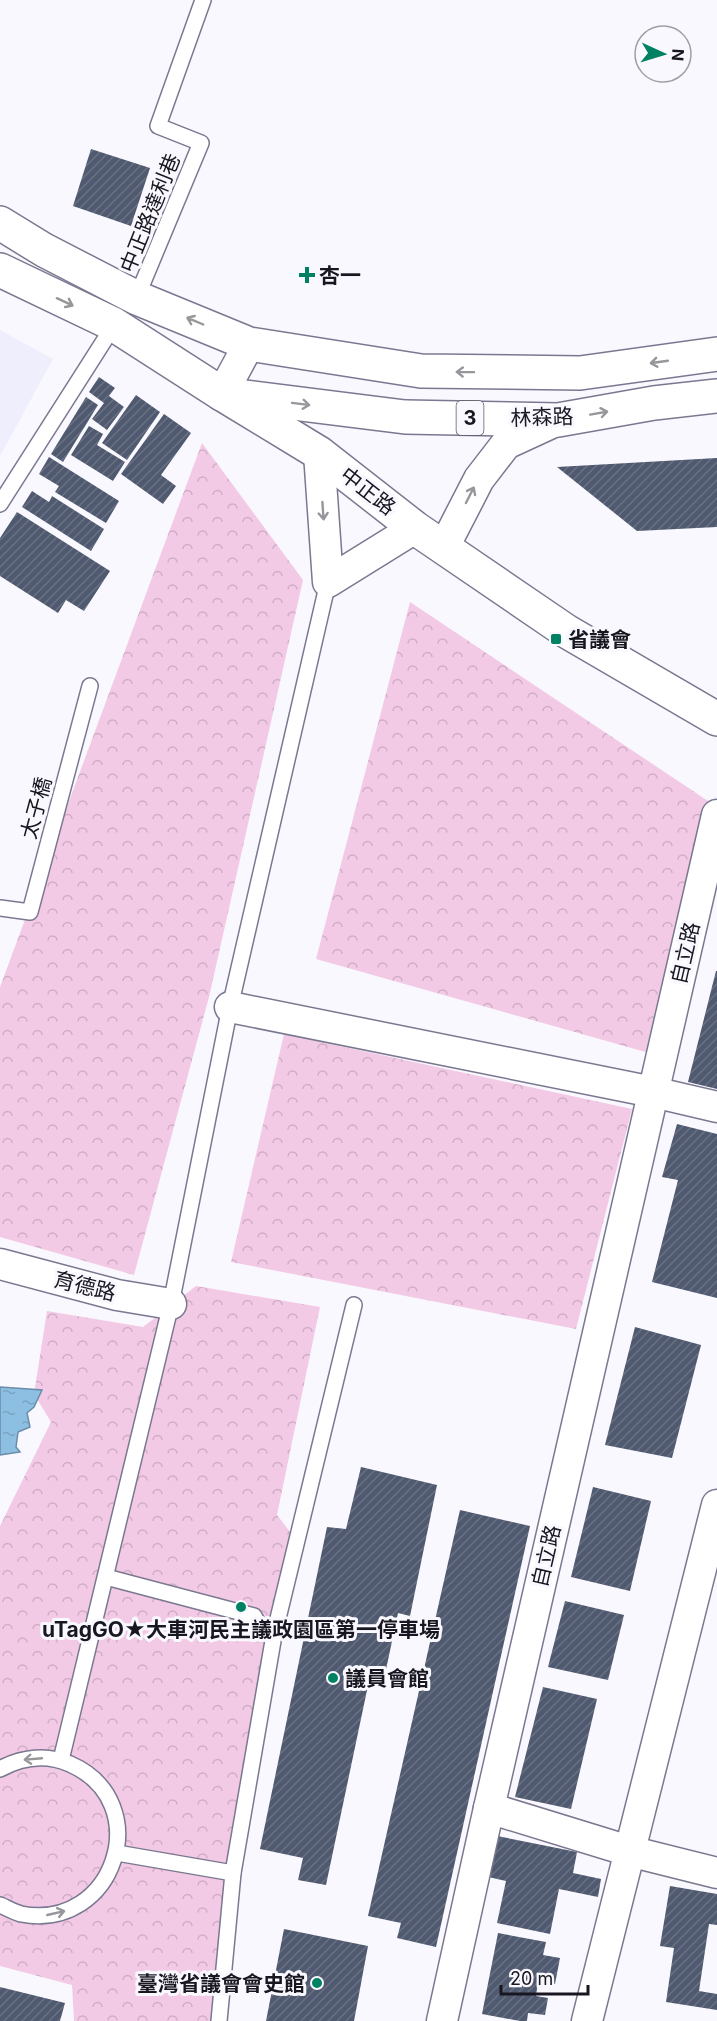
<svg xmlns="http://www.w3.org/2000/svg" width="717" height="2021" viewBox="0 0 717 2021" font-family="Inter,'Noto Sans TC',sans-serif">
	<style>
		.built { fill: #efeefc }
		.park { fill: url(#park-crowns) }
		.water { fill: url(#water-ripples); stroke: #6a8da9; stroke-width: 1.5 }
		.building { fill: url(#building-hatch) }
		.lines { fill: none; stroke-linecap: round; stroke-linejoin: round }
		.lane-casing { stroke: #7a7890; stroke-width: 18 }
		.street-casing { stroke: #7a7890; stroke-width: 33 }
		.secondary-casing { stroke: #7a7890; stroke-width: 36 }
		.primary-casing { stroke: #7a7890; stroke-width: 36 }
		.lane { stroke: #fff; stroke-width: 15 }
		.street { stroke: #fff; stroke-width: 30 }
		.secondary { stroke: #fff; stroke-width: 33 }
		.primary { stroke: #fff; stroke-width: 33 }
		.oneway { stroke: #97979b }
		.poi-dot { fill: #008163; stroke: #f9f8fe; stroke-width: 2 }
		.labels { text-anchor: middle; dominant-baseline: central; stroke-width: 6; stroke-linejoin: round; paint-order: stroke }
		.shield { fill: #f9f8fe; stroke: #5c5a63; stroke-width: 1.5 }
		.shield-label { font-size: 20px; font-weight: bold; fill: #181721 }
		.street-label { font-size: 21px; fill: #181721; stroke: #f9f8fe }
		.poi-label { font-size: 21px; font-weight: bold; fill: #181721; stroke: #f9f8fe; text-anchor: start }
	</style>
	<defs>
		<pattern id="park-crowns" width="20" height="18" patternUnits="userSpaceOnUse" patternTransform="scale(1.5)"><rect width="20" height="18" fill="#f3cae6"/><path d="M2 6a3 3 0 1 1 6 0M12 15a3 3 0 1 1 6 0" fill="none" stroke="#d0adc5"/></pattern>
		<pattern id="water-ripples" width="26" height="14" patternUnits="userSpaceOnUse" patternTransform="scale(1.5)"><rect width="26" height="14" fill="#8dbfe3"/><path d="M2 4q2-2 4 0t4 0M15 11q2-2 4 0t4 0" fill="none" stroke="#79a3c2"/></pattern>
		<pattern id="building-hatch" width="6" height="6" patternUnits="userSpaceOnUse" patternTransform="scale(1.5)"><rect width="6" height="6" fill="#4f596f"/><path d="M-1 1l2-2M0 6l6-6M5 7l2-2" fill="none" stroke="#6a7182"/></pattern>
	</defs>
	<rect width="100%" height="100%" fill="#f9f8fe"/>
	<polygon class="built" points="0,330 53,359 0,456"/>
	<g class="park">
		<polygon points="202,443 303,580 209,997 134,1275 0,1237 0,987"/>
		<polygon points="410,602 711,803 649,1053 316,959"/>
		<polygon points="284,1034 632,1109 576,1329 231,1262"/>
		<polygon points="196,1286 320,1307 277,1515 297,1541 274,1635 220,2021 74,2021 72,1985 0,1966 0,1526 51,1422 34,1394 47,1311 143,1327"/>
	</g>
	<polygon class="water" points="0,1387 42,1390 34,1407 27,1413 30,1427 18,1432 16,1447 20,1452 0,1455"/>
	<g class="building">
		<polygon points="91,149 150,168 131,226 73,206"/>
		<polygon points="99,377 115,388 109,396 124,407 107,430 92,419 104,403 89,392"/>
		<polygon points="136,395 160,412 127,460 102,443"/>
		<polygon points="86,397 98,405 63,462 51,454"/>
		<polygon points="164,414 191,433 161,475 176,486 163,504 121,474"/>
		<polygon points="89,426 103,434 97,445 125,462 113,481 71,455"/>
		<polygon points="49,457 119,501 106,523 55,492 59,486 39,474"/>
		<polygon points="717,458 717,527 637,531 557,467"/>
		<polygon points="32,491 49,502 52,496 104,529 91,551 22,507"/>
		<polygon points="17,512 110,571 84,611 66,600 58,613 0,576 0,538"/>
		<polygon points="716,971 717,971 717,1089 688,1082"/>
		<polygon points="677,1124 717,1134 717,1298 652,1282 678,1180 662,1177"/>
		<polygon points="635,1327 701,1345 672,1458 605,1445"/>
		<polygon points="361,1467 437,1485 410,1616 398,1613 384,1679 370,1676 326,1885 298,1880 303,1858 260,1849 327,1527 346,1529"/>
		<polygon points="593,1487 651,1501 630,1591 571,1577"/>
		<polygon points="460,1510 530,1526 436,1947 397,1938 401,1923 368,1916"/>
		<polygon points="565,1601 624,1615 608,1680 548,1667"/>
		<polygon points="543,1687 597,1699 571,1809 515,1797"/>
		<polygon points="492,1835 577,1852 573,1873 601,1879 598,1897 559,1889 550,1934 497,1923 506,1881 484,1876"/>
		<polygon points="670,1886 717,1894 717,1925 709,1924 699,1991 717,1994 717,2010 666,2002 674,1948 660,1946"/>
		<polygon points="284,1929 368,1946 354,2021 266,2021"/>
		<polygon points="498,1933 546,1942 543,1955 560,1958 555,1984 538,1981 536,1996 548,1998 545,2015 528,2013 527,2021 520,2021 482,2014"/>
		<polygon points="0,1987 65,2003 60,2021 0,2021"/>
	</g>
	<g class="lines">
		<defs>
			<g id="lane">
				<polyline points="136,299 201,143 158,126 203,0"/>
				<polyline points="0,504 116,322"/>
				<polyline points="0,908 30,912 90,686"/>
				<polyline points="106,1577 254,1616 261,1629 274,1635"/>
				<polyline points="61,1760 171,1304 230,1007 328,582"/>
				<path d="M0 1769C22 1757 47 1754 70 1764 157 1802 115 1932 21 1914 14 1912 7 1908 0 1905"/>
				<polyline points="117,1853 233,1873"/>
				<polyline points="219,2021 233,1873 274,1635 354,1305"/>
			</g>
			<g id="street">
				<polyline points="222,394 249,344"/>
				<polyline points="319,453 328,582 415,528"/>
				<polyline points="444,547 479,479 506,444 558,420"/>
				<polyline points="230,1007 653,1092 717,1107"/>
				<polyline points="0,1264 117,1295 171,1304"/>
				<polyline points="489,1808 629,1851 717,1873"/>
				<polyline points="442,2021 489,1808 717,815"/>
				<polyline points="587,2021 717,1505"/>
			</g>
			<polyline id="secondary" points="222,394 319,453 415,528 566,631 717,719"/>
			<g id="primary">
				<polyline points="0,223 44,250 137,298 249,344 421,371 580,373 717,354"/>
				<polyline points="0,270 113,324 222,394 405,417 558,420 654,403 717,396"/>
			</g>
		</defs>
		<use href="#lane" class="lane-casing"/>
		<use href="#street" class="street-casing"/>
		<use href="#secondary" class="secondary-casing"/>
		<use href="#primary" class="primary-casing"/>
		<use href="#lane" class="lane"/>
		<use href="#street" class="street"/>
		<use href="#secondary" class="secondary"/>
		<use href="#primary" class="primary"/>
	</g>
	<defs><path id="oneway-shaft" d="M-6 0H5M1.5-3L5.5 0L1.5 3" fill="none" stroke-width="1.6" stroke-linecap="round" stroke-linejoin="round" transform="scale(1.5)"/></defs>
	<g class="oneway">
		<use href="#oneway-shaft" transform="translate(65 302) rotate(25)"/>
		<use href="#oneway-shaft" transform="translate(195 321) rotate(-157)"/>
		<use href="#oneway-shaft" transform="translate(659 362) rotate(172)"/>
		<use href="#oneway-shaft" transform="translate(465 372) rotate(-179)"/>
		<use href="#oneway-shaft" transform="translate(301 404) rotate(7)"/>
		<use href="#oneway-shaft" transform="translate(599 413) rotate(-10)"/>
		<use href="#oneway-shaft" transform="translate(470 495) rotate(-63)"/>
		<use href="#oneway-shaft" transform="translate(323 511) rotate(86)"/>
		<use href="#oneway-shaft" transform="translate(33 1759) rotate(175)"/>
		<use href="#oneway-shaft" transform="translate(56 1913) rotate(-13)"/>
	</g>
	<g class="poi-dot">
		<path d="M304 266h6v6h6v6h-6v6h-6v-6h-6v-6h6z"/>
		<rect x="550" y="633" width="12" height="12" rx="3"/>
		<circle cx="241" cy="1607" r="6"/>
		<circle cx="333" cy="1678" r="6"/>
		<circle cx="317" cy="1983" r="6"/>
	</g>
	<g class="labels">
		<rect class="shield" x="456.5" y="401" width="27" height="34" rx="4.5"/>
		<g class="shield-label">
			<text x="470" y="418">3</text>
		</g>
		<g class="street-label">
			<text transform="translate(150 213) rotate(-68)">中正路達利巷</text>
			<text transform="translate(542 417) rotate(-2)">林森路</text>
			<text transform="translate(368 491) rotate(38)">中正路</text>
			<text transform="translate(36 808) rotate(-75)">太子橋</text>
			<text transform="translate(685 953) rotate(-77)">自立路</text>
			<text transform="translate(85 1286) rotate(14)">育德路</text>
			<text transform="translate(546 1556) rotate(-77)">自立路</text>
		</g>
		<g class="poi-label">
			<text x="319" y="275">杏一</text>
			<text x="568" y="639">省議會</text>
			<text x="241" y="1629" text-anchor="middle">uTagGO★大車河民主議政園區第一停車場</text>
			<text x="345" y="1678">議員會館</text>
			<text x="305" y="1983" text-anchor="end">臺灣省議會會史館</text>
		</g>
	</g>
	<g transform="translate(663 54) rotate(94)"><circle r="28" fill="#f9f8fe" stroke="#9f9ea6" stroke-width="1.5"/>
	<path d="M0-4.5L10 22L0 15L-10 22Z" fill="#008163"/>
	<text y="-9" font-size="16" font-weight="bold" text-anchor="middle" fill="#181721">N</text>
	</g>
	<path d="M501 1985v9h87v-9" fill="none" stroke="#181721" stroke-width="3"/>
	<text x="510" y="1985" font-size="18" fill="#181721" stroke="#f9f8fe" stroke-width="4.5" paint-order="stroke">20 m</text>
</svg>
